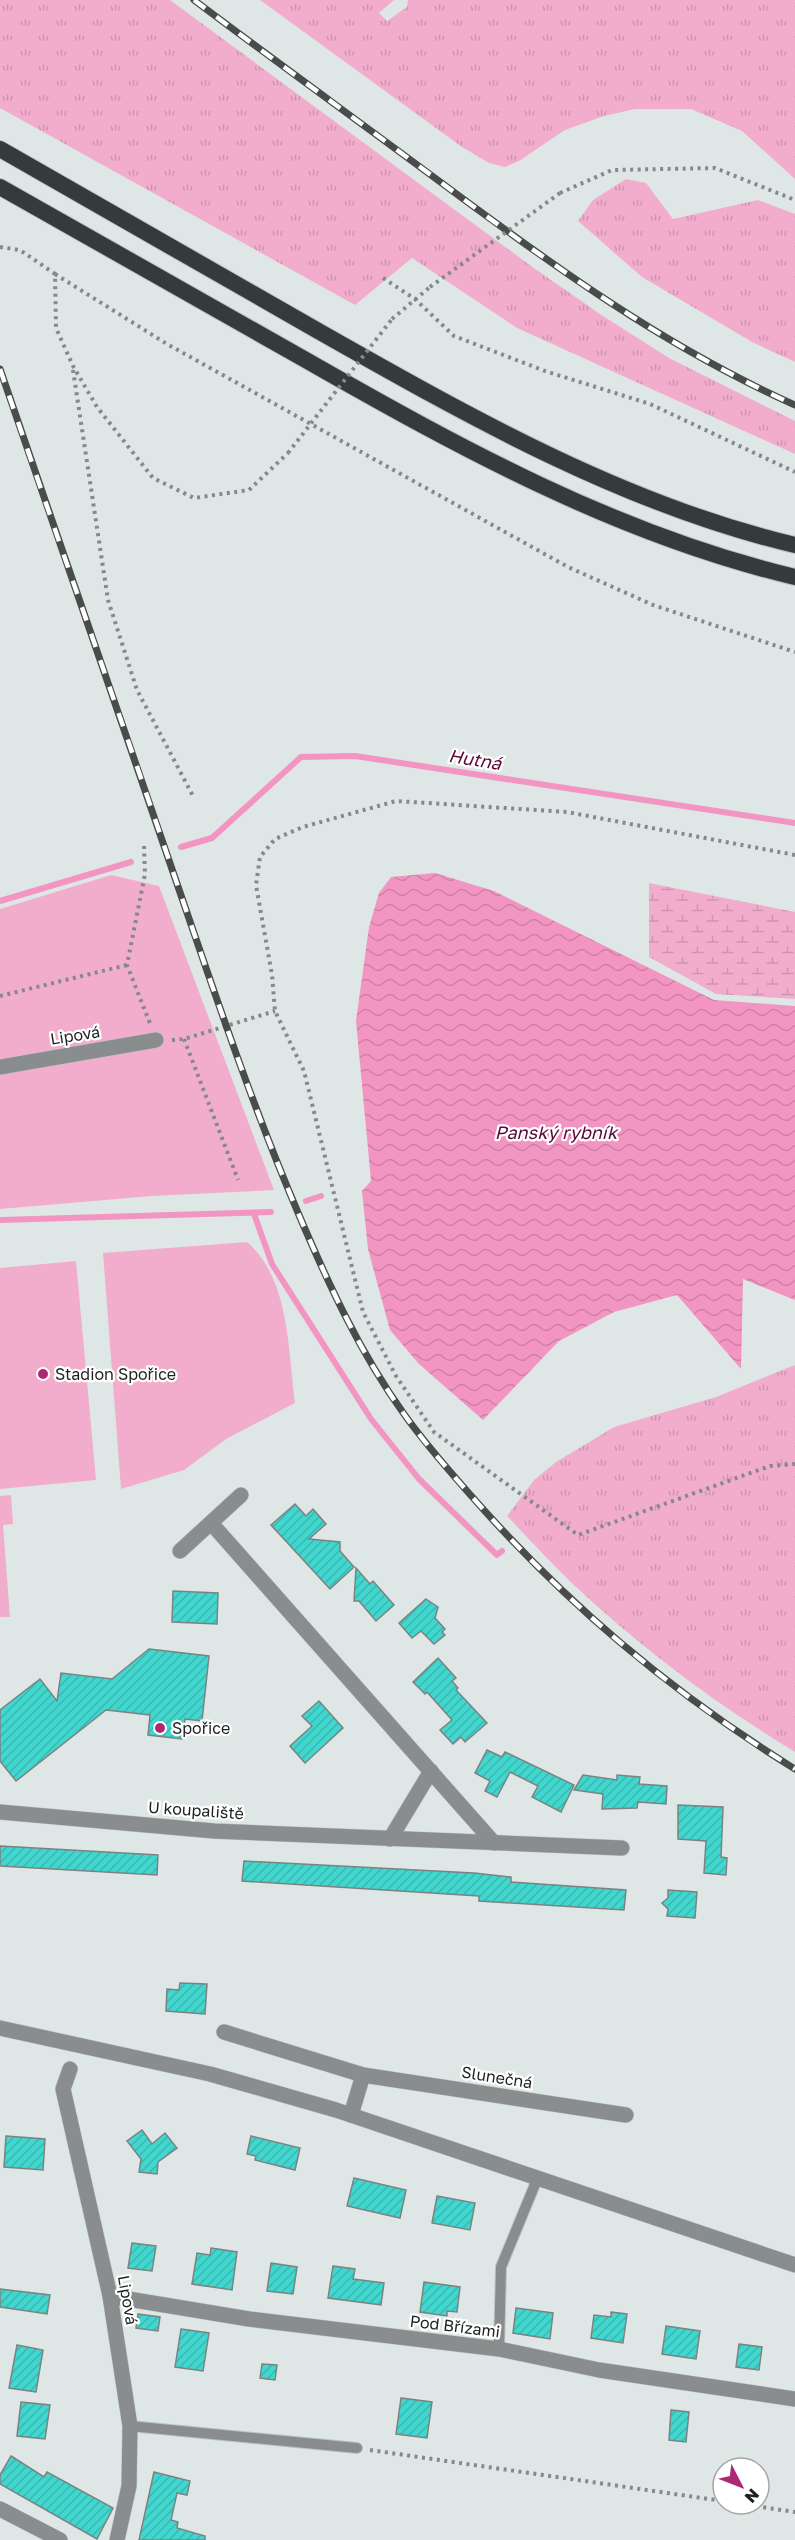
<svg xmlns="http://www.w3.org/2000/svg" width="795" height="2540" viewBox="0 0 795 2540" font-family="'Golos Text',sans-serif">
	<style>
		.grass { fill: url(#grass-tufts) }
		.wetland { fill: url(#wetland-marsh) }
		.garden { fill: #f2adcd }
		.water { fill: url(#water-waves) }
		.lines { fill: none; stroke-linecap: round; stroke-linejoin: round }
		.stream { stroke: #f295c2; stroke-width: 6 }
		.building { fill: url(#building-hatch); stroke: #7b8382; stroke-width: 1.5 }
		.service-casing { stroke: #bcc3c3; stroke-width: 12 }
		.minor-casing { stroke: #bcc3c3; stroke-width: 16 }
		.tertiary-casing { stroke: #bcc3c3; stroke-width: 16 }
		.trunk-casing { stroke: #bcc3c3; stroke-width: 18 }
		.path { stroke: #848989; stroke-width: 4; stroke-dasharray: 3 4.5; stroke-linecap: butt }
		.service { stroke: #8a8d8d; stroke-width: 10 }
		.minor { stroke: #8a8d8d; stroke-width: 15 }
		.tertiary { stroke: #8a8d8d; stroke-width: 15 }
		.trunk { stroke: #343b3a; stroke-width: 16 }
		.rail-casing { stroke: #484c4b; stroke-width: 7 }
		.rail { stroke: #fff; stroke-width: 4.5; stroke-dasharray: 14; stroke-linecap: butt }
		.path-bridge { stroke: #848989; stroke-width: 4; stroke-dasharray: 3 4.5; stroke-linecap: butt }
		.poi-dot { fill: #ab2874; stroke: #fff; stroke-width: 2 }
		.labels { text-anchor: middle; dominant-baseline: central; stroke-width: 4.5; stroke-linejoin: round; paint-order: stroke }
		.street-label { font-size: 16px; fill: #1e2121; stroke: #fff }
		.poi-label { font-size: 16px; fill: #1e2121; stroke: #fff; text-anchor: start }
		.water-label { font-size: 18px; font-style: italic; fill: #5b073a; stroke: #fff }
	</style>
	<defs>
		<pattern id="grass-tufts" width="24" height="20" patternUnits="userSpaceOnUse" patternTransform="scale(1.5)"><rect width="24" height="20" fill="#f2adcd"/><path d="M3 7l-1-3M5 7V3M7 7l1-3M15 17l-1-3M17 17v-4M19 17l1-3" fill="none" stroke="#cf95b0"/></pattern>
		<pattern id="wetland-marsh" width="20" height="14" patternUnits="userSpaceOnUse" patternTransform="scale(1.5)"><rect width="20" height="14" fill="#f2adcd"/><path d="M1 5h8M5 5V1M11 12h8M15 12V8" fill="none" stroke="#cf95b0"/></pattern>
		<pattern id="water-waves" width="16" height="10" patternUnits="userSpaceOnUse" patternTransform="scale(1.5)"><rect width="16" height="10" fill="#f295c2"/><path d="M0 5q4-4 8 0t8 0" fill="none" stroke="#cf80a6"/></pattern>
		<pattern id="building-hatch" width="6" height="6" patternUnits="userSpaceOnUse" patternTransform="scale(1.5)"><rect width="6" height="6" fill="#41d7ce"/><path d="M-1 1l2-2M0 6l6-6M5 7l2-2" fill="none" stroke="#39b8b1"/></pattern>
	</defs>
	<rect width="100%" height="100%" fill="#dfe7e6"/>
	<g class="grass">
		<polygon points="0,0 170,0 531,266 600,314 669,358 795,421 795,454 517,328 412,258 355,305 0,108"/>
		<polygon points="260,0 394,0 379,13 387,21 407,7 408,0 795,0 795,179 742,131 691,109 635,109 604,116 565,130 519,161 505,167 489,163 462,147"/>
		<polygon points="626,179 646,183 673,219 758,200 795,214 795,362 752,342 642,277 578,221 593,200"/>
		<path d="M795 1365V1752C716 1704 641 1648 574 1585 551 1563 529 1539 507 1516L534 1480 556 1462 614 1427 716 1397Z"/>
	</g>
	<polygon class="wetland" points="649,883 795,912 795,999 716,994 649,957"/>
	<g class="garden">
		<polygon points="111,875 159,886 274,1190 152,1196 0,1209 0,909"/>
		<path d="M247 1242C290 1279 288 1351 295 1403L226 1439 184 1470 121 1489 103 1253Z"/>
		<polygon points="76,1261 96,1480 0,1489 0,1268"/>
		<polygon points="11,1495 13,1524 3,1525 10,1617 0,1617 0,1496"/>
	</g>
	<polygon class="water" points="435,873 494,891 714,1000 795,1006 795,1300 743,1279 741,1369 677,1295 614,1312 559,1341 483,1420 419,1364 390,1330 368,1249 362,1191 371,1181 356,1021 369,927 379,893 391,877"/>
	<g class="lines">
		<g class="stream">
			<polyline points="181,847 212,838 301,757 355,756 795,823"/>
			<polyline points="0,901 131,862"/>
			<polyline points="306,1201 321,1196"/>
			<polyline points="254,1214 272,1264 371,1419 419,1479 497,1555 502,1551"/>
			<polyline points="0,1220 271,1212"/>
		</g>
	</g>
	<g class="building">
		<polygon points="295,1504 306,1516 313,1509 326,1524 309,1539 340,1542 340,1551 354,1567 330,1589 271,1525"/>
		<polygon points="356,1568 370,1584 373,1581 394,1605 376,1621 359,1601 354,1601"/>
		<polygon points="173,1591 218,1593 217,1624 172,1622"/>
		<polygon points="426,1599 438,1607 435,1618 445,1629 442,1632 445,1635 434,1644 421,1631 412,1638 399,1623"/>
		<polygon points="149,1649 209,1656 202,1721 185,1719 182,1739 148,1735 150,1715 106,1710 16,1781 0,1761 0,1710 40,1679 57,1701 61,1673 112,1679"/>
		<polygon points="438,1658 456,1678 452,1681 458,1688 456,1690 487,1723 465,1742 461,1737 453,1744 440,1730 452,1720 427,1692 425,1694 413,1682"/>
		<polygon points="319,1701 343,1728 305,1763 290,1746 312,1726 302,1716"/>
		<polygon points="487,1750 502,1757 505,1752 574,1785 561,1812 532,1797 538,1786 510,1772 497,1797 485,1791 490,1781 475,1773"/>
		<polygon points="583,1775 617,1780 617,1775 640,1777 639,1784 667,1786 666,1804 638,1802 637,1808 602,1809 603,1794 574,1790"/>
		<polygon points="678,1805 723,1807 721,1857 727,1858 726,1875 704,1873 706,1841 678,1839"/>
		<polygon points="0,1846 158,1855 157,1875 0,1866"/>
		<polygon points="244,1861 474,1873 511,1877 511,1882 626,1890 624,1910 479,1901 479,1896 463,1895 242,1881"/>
		<polygon points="668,1890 697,1892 695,1918 667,1916 668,1909 662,1903 668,1898"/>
		<polygon points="180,1983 207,1984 205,2014 166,2011 167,1989 179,1990"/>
		<polygon points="142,2130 152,2144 165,2133 177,2148 158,2162 157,2174 139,2172 141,2159 127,2141"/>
		<polygon points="6,2136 45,2139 43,2170 4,2167"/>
		<polygon points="251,2136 300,2148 295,2170 255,2160 256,2156 247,2154"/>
		<polygon points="354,2178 406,2190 400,2218 347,2206"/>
		<polygon points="437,2196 475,2203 470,2230 432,2223"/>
		<polygon points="132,2243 156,2246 152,2271 128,2268"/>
		<polygon points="211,2248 237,2252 232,2290 192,2284 197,2253 210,2255"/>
		<polygon points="271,2263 297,2267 293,2294 267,2291"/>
		<polygon points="333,2266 355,2269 353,2279 384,2283 381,2305 328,2298"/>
		<polygon points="424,2282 460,2287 457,2312 447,2311 447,2316 420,2312"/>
		<polygon points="0,2289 50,2295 47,2314 0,2307"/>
		<polygon points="516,2308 553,2313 550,2339 513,2333"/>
		<polygon points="611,2312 627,2314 623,2343 591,2338 594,2315 611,2317"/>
		<polygon points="138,2314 160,2317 158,2331 136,2328"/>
		<polygon points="666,2326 700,2331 696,2359 662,2354"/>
		<polygon points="181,2329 209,2333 203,2371 175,2367"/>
		<polygon points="739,2344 762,2347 759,2370 736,2367"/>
		<polygon points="17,2345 43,2350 36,2392 9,2388"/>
		<polygon points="262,2364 277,2365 275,2380 260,2378"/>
		<polygon points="401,2398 432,2402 427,2438 396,2434"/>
		<polygon points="21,2402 50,2405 45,2439 17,2436"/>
		<polygon points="671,2410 689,2412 686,2442 669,2440"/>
		<polygon points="11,2456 44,2477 47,2472 113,2508 97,2539 0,2484 0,2475"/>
		<polygon points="154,2472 190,2481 187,2495 177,2493 171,2520 178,2522 177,2528 205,2536 205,2540 139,2540"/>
	</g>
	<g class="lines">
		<defs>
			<g id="service">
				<polyline points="499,2349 501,2267 538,2177"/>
				<polyline points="130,2426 357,2448"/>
			</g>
			<g id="minor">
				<polyline points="0,1067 156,1040"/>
				<polyline points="211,1523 494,1843"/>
				<polyline points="180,1551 241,1495"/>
				<polyline points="0,1812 214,1831 622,1848"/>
				<polyline points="390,1839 431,1771"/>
				<polyline points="224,2032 363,2075 626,2115"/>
				<polyline points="70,2069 63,2089 110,2296 130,2426 129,2486 117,2540"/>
				<polyline points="351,2115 363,2075"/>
				<polyline points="110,2296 249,2319 499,2349 599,2370 795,2399"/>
				<polyline points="0,2509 60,2540"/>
			</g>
			<polyline id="tertiary" points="0,2028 210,2074 336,2110 795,2265"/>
			<g id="trunk">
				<path d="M0 149C107 210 213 271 320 332 470 417 625 505 795 545"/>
				<path d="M0 187C101 244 202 302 304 359 460 448 618 535 795 577"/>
			</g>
		</defs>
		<use href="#service" class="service-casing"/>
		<use href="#minor" class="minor-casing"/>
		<use href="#tertiary" class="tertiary-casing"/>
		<use href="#trunk" class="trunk-casing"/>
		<g class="path">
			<polyline points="560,193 612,170 715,168 795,200"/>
			<polyline points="0,247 20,250 55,274 56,328 73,366 97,407 153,478 194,498 249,490 288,453"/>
			<polyline points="55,274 167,344 568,567 653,605 795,652"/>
			<polyline points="383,278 415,299 454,336 545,371 650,404 795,472"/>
			<polyline points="392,319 430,287"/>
			<polyline points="73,370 108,600 137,690 193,796"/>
			<polyline points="144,846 145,874 127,965 151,1026"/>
			<polyline points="795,855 567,812 396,801 303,827 275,839 260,857 256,885 272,975 275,1011 304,1071 363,1312 396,1376 434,1432 578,1535 770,1466 795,1464"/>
			<polyline points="0,996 127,965"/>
			<polyline points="184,1039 238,1180"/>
			<polyline points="172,1040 184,1039 275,1011"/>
			<polyline points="370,2450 723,2501"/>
			<polyline points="741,2504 795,2512"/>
		</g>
		<use href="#service" class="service"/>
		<use href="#minor" class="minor"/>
		<use href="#tertiary" class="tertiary"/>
		<use href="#trunk" class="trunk"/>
		<defs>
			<g id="rail">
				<path d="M194 0C275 61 357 120 439 181 552 265 665 347 795 405"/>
				<path d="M0 369C57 537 116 704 173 872 213 988 251 1103 299 1215 328 1283 360 1353 404 1414 423 1441 445 1466 467 1491 564 1602 669 1691 795 1769"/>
			</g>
		</defs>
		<use href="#rail" class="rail-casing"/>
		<use href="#rail" class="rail"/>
		<g class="path-bridge">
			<polyline points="430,287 560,193"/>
			<polyline points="288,453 392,319"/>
		</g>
	</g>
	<g class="poi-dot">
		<circle cx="43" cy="1374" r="6"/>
		<circle cx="160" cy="1728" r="6"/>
	</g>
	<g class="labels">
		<g class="street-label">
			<text transform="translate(75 1035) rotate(-9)">Lipová</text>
			<text transform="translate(196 1810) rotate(4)">U koupaliště</text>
			<text transform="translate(497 2077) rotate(9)">Slunečná</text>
			<text transform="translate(128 2300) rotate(80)">Lipová</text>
			<text transform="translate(455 2326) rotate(7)">Pod Břízami</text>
		</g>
		<g class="poi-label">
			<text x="55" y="1374">Stadion Spořice</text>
			<text x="172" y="1728">Spořice</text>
		</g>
		<g class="water-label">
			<text transform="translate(475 759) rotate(9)">Hutná</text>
			<text x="556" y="1132">Panský rybník</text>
		</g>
	</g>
	<g transform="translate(741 2486) rotate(132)"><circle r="28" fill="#ffffff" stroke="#a5a6a6" stroke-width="1.5"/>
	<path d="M0-4.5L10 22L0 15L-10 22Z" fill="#ab2874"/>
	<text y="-9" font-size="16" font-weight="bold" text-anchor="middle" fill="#1e2121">N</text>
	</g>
</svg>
